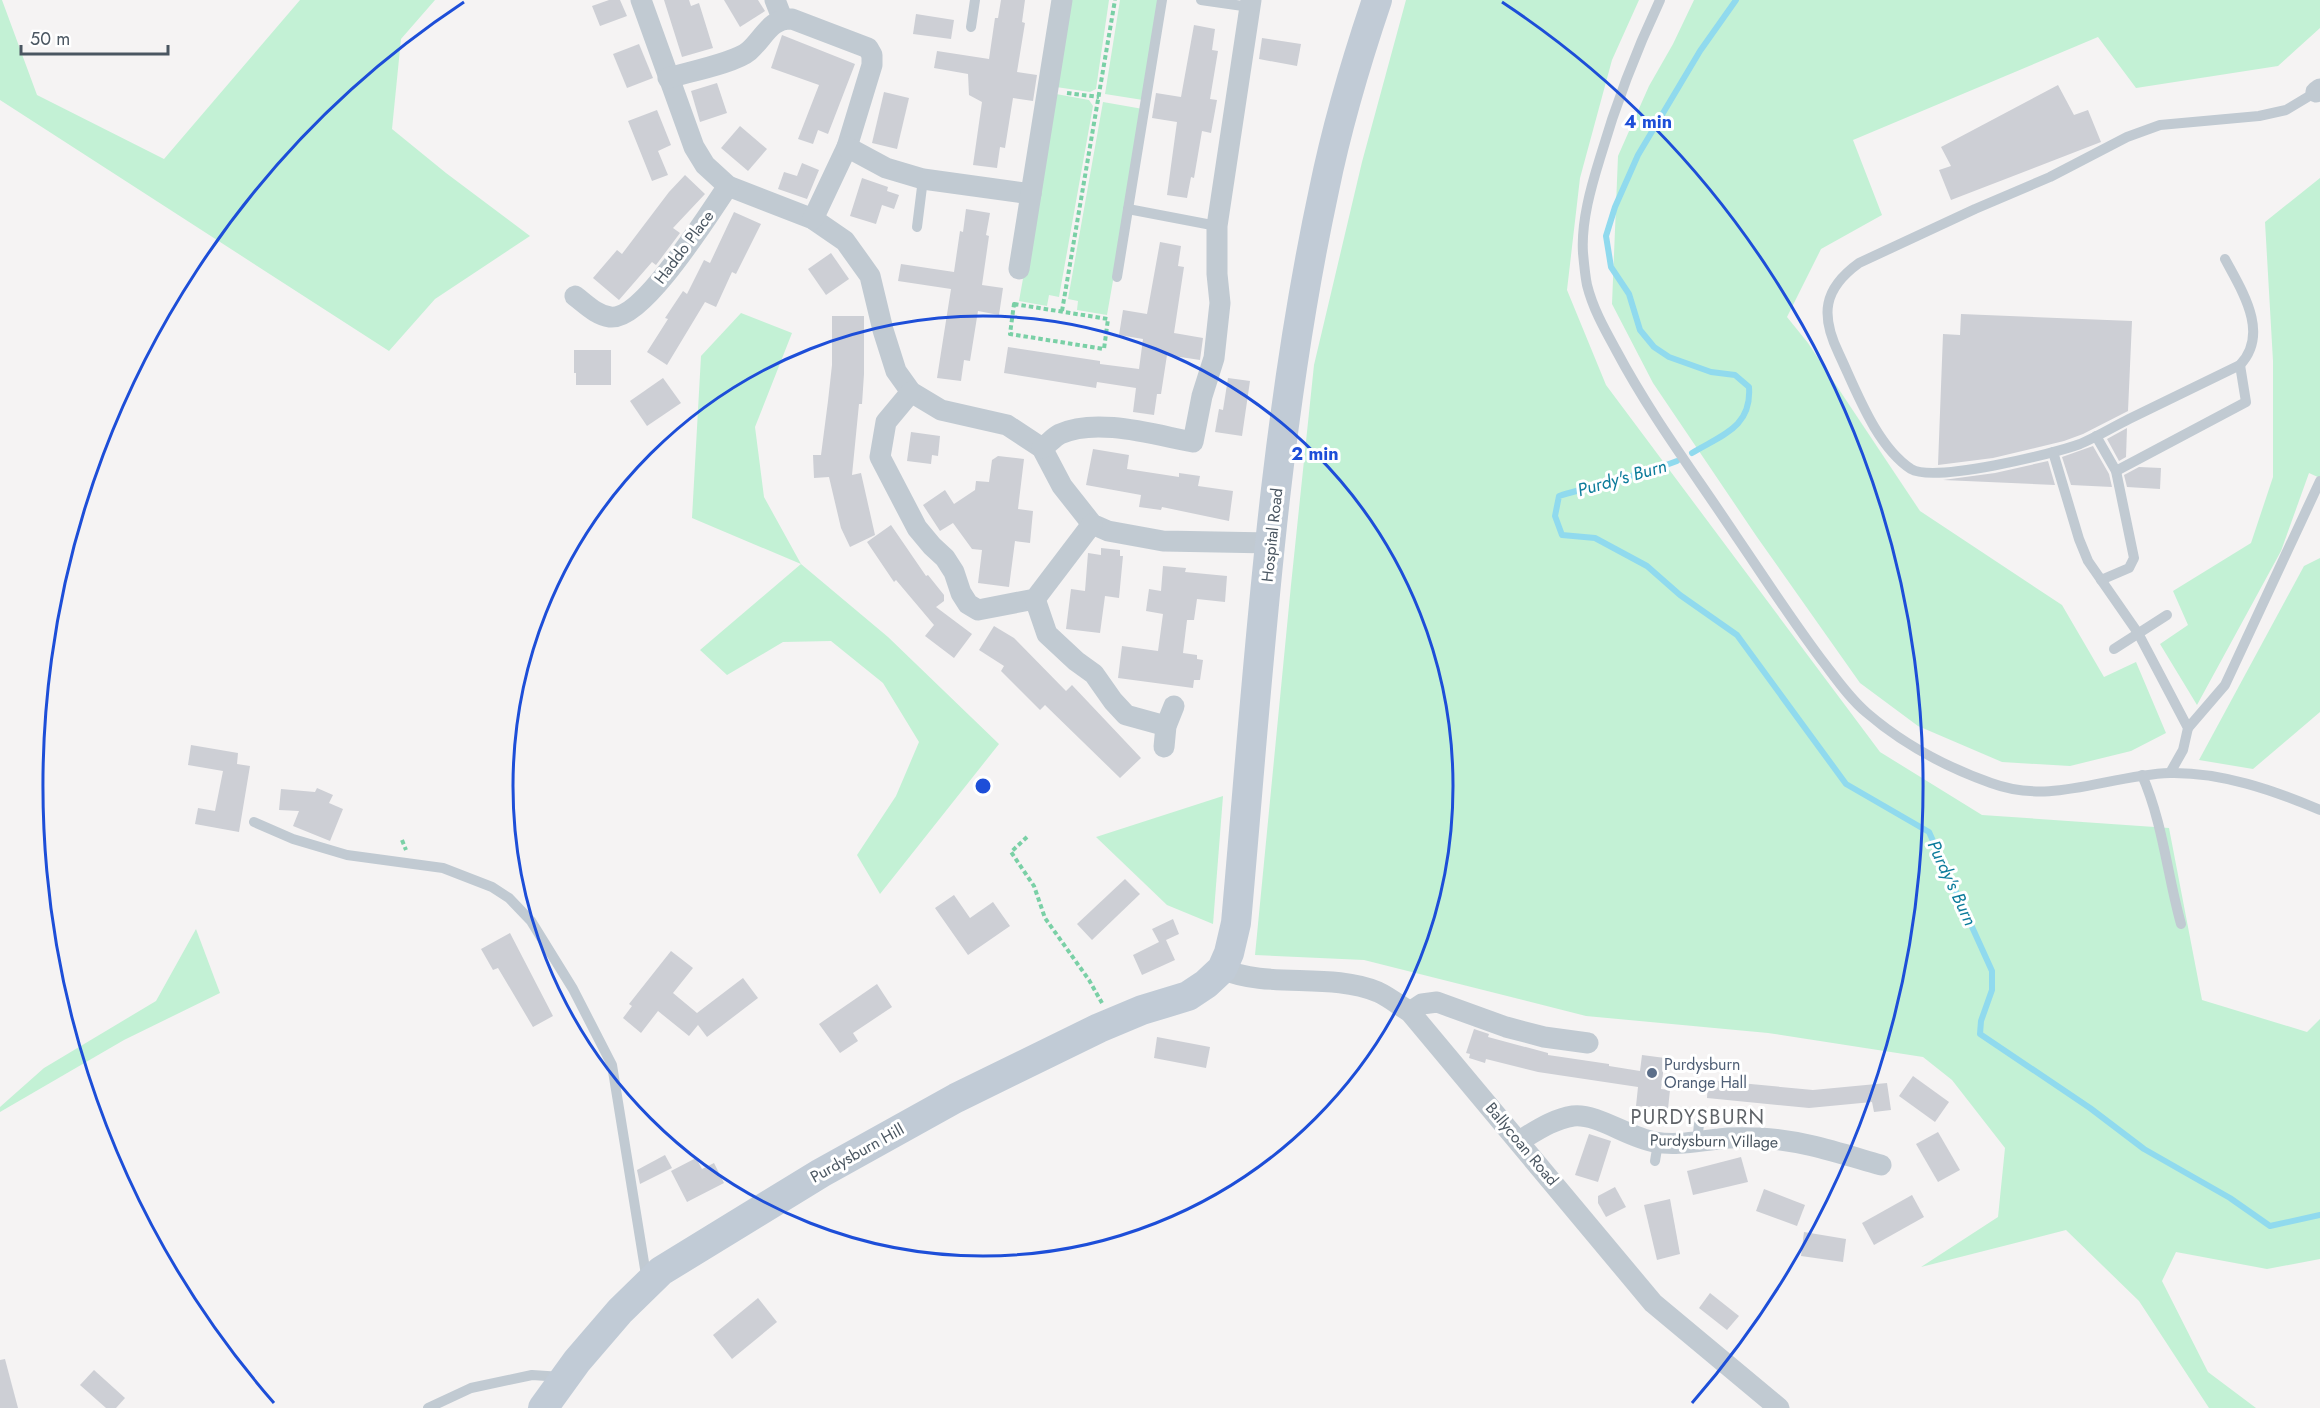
<svg xmlns="http://www.w3.org/2000/svg" width="2320" height="1408" viewBox="0 0 2320 1408" font-family="Jost,sans-serif">
	<style>
		.green { fill: #c3f1d5 }
		.lines { fill: none; stroke-linecap: round; stroke-linejoin: round }
		.stream { stroke: #90daee; stroke-width: 6 }
		.building { fill: #cdcfd5 }
		.path { stroke: #7ad0a6; stroke-width: 4; stroke-dasharray: 4.5 3; stroke-linecap: butt }
		.service { stroke: #c1cad2; stroke-width: 10 }
		.minor { stroke: #c1cad2; stroke-width: 21 }
		.secondary { stroke: #c1cbd6; stroke-width: 30 }
		.ring { fill: none; stroke: #1d4ed8; stroke-width: 3 }
		.service-dot { fill: #5c6f8a; stroke: #fff; stroke-width: 2 }
		.labels { text-anchor: middle; dominant-baseline: central; stroke-width: 6; stroke-linejoin: round; paint-order: stroke }
		.street-label { font-size: 16px; fill: #4a5661; stroke: #fff }
		.service-label { font-size: 16px; fill: #4e5e75; stroke: #fff; text-anchor: start }
		.water-label { font-size: 18px; font-style: italic; fill: #0c7c9b; stroke: #fff }
		.quarter-label { font-size: 20px; letter-spacing: 1.5px; fill: #5f6368; stroke: #fff }
		.centre { fill: #1d4ed8; stroke: #fff; stroke-width: 3 }
		.ring-label { font-size: 18px; text-anchor: middle; font-weight: bold; fill: #1d4ed8; stroke: #fff; stroke-width: 6; stroke-linejoin: round; paint-order: stroke }
	</style>
	<rect width="100%" height="100%" fill="#f5f3f3"/>
	<g class="green">
		<polygon points="0,0 2,0 37,95 164,159 300,0 435,0 401,39 392,129 446,173 530,236 435,299 389,351 0,100"/>
		<polygon points="1070,0 1109,0 1096,89 1090,92 1056,87"/>
		<polygon points="1120,0 1158,0 1143,100 1105,94"/>
		<polygon points="1406,0 1639,0 1612,60 1580,178 1567,290 1606,385 1880,752 1982,815 2169,828 2202,1000 2307,1032 2320,1019 2320,1259 2267,1269 2176,1252 2162,1281 2208,1372 2256,1408 2209,1408 2139,1301 2066,1230 1921,1267 1998,1217 2005,1148 1952,1080 1923,1057 1768,1033 1586,1016 1364,960 1255,955 1291,585 1314,365 1362,162"/>
		<polygon points="1694,0 2320,0 2320,28 2278,66 2136,88 2098,37 1853,140 1882,215 1821,249 1787,317 1808,343 1920,511 2062,605 2104,677 2136,662 2166,733 2131,751 2070,766 2002,762 1918,726 1860,683 1757,537 1653,383 1612,304 1618,156 1649,86 1673,44"/>
		<polygon points="1056,94 1089,100 1093,106 1059,297 1049,295 1047,306 1019,301"/>
		<polygon points="1103,102 1143,109 1107,315 1077,310 1078,301 1068,299"/>
		<polygon points="2320,178 2320,478 2309,473 2281,551 2197,705 2160,644 2188,625 2173,591 2251,543 2273,477 2273,361 2265,222"/>
		<polygon points="741,313 792,333 755,427 764,497 801,564 888,637 999,744 880,894 857,855 896,796 919,742 883,683 831,641 783,642 727,675 700,650 801,564 692,518 701,356"/>
		<polygon points="2320,558 2320,712 2253,769 2199,760 2304,566"/>
		<polygon points="1223,796 1213,924 1167,905 1096,837"/>
		<polygon points="196,929 220,993 124,1040 0,1112 0,1107 44,1068 156,1001"/>
	</g>
	<g class="lines">
		<g class="stream">
			<path d="M1692 453C1722 435 1752 427 1749 387L1735 375 1711 372 1669 357 1654 347 1640 330 1629 294 1611 267 1606 236 1615 207 1638 155 1700 51 1736 0"/>
			<path d="M1677 461C1638 476 1598 484 1559 496L1555 516 1562 535 1595 538 1647 566 1680 595 1737 635 1846 784 1929 832 1992 971V990L1981 1021 1980 1034 2090 1108 2144 1149 2230 1198 2270 1226 2320 1215"/>
		</g>
	</g>
	<g class="building">
		<polygon points="609,0 620,0 627,16 600,26 592,6"/>
		<polygon points="664,0 689,0 691,6 699,3 713,48 682,57"/>
		<polygon points="724,0 758,0 765,11 740,27"/>
		<polygon points="1001,0 1025,0 1022,22 1025,23 1017,72 1037,75 1033,101 1013,98 1005,148 1000,147 997,168 973,165 982,102 969,95 968,74 934,68 937,51 989,59 995,18 998,18"/>
		<polygon points="916,14 954,20 951,39 913,34"/>
		<polygon points="1194,25 1215,29 1212,50 1218,51 1210,99 1217,100 1211,133 1202,131 1194,178 1191,177 1187,198 1167,195 1177,122 1152,118 1156,93 1181,97"/>
		<polygon points="782,35 855,64 828,134 818,130 813,144 798,139 819,85 771,68"/>
		<polygon points="1262,38 1301,44 1297,66 1259,59"/>
		<polygon points="639,44 653,78 627,88 613,54"/>
		<polygon points="717,83 727,113 700,122 691,91"/>
		<polygon points="2058,85 2074,115 2088,110 2101,142 1951,200 1939,170 1951,166 1941,147"/>
		<polygon points="884,92 909,98 897,149 872,143"/>
		<polygon points="657,110 671,145 658,151 668,175 652,181 628,121"/>
		<polygon points="740,126 767,149 748,171 721,148"/>
		<polygon points="802,163 819,170 807,199 778,189 784,172 797,176"/>
		<polygon points="685,175 705,194 673,228 680,233 656,265 652,262 619,300 593,278 617,250 622,254 669,192"/>
		<polygon points="862,178 888,187 887,191 899,195 894,209 882,205 876,224 850,216"/>
		<polygon points="966,209 990,213 986,235 989,236 982,285 1003,288 999,315 978,311 970,361 964,360 961,381 937,378 951,289 898,281 901,264 954,272 960,231 963,232"/>
		<polygon points="734,212 761,224 736,274 732,272 716,307 705,302 667,365 647,352 668,319 665,318 683,291 687,294 704,260 710,263"/>
		<polygon points="1160,242 1181,246 1178,266 1184,267 1174,333 1203,338 1200,360 1167,355 1161,394 1157,394 1154,415 1133,412 1136,388 1097,382 1096,388 1004,373 1008,347 1100,361 1100,364 1139,369 1143,339 1119,335 1123,310 1147,314"/>
		<polygon points="831,253 849,279 826,295 808,269"/>
		<polygon points="1961,314 2132,321 2128,411 2083,434 2064,441 1993,458 1938,465 1943,334 1960,335"/>
		<polygon points="832,316 864,316 864,374 862,404 859,404 852,475 861,473 875,535 850,547 841,528 829,477 814,478 813,455 821,455 828,401 832,365"/>
		<polygon points="574,350 611,350 611,385 576,385 576,373 574,373"/>
		<polygon points="663,378 681,403 647,426 630,401"/>
		<polygon points="1228,378 1250,381 1242,436 1215,432 1219,409 1223,410"/>
		<polygon points="2127,428 2126,457 2119,461 2107,439"/>
		<polygon points="911,432 940,436 938,456 932,455 931,464 907,461"/>
		<polygon points="2093,446 2109,474 2112,487 2071,485 2062,457"/>
		<polygon points="1093,449 1129,455 1127,469 1179,477 1179,473 1200,476 1198,486 1233,491 1229,521 1162,507 1161,510 1139,507 1141,495 1086,485"/>
		<polygon points="998,456 1024,459 1018,509 1033,511 1030,543 1015,541 1009,587 978,583 982,550 972,549 953,523 940,531 923,505 945,490 954,504 975,490 976,481 989,482 992,460"/>
		<polygon points="2048,461 2055,485 1943,480 1995,473"/>
		<polygon points="2139,467 2161,468 2160,489 2127,487 2124,475"/>
		<polygon points="891,525 926,576 928,575 944,595 944,601 936,607 972,634 954,658 925,636 934,625 896,580 894,582 867,542"/>
		<polygon points="1101,548 1120,550 1120,556 1123,556 1119,598 1105,596 1100,633 1066,629 1071,589 1085,591 1088,553 1101,555"/>
		<polygon points="1163,566 1186,568 1185,572 1227,576 1225,602 1197,599 1194,620 1187,620 1183,653 1197,655 1197,659 1203,660 1200,680 1194,680 1193,688 1118,678 1122,646 1158,651 1163,614 1146,611 1149,589 1161,591"/>
		<polygon points="994,626 1014,638 1066,691 1072,685 1141,758 1120,778 1045,705 1040,710 1001,671 1004,666 979,650"/>
		<polygon points="191,745 238,753 237,764 250,766 239,832 195,824 198,808 215,811 223,771 188,765"/>
		<polygon points="317,788 333,795 329,803 343,809 330,841 293,826 299,811 279,810 281,789 315,792"/>
		<polygon points="1125,879 1140,894 1092,940 1077,924"/>
		<polygon points="954,895 970,918 993,902 1010,926 968,955 935,908"/>
		<polygon points="1173,919 1179,934 1166,940 1175,960 1142,975 1133,955 1159,942 1152,929"/>
		<polygon points="510,933 553,1016 533,1027 498,968 493,970 481,949"/>
		<polygon points="671,951 693,968 673,993 697,1013 743,978 758,998 707,1037 698,1025 689,1036 658,1011 641,1033 623,1018 632,1006 629,1004"/>
		<polygon points="877,984 892,1007 853,1033 858,1041 840,1053 819,1024"/>
		<polygon points="1474,1029 1489,1034 1488,1037 1548,1053 1548,1055 1609,1064 1609,1066 1640,1071 1642,1055 1665,1058 1661,1089 1670,1090 1668,1109 1636,1106 1638,1087 1538,1072 1486,1059 1485,1063 1469,1058 1470,1054 1466,1053"/>
		<polygon points="1157,1037 1210,1047 1206,1068 1154,1058"/>
		<polygon points="1913,1076 1949,1102 1935,1122 1899,1096"/>
		<polygon points="1708,1080 1813,1090 1887,1083 1891,1110 1874,1112 1872,1102 1809,1108 1707,1098"/>
		<polygon points="1938,1132 1960,1170 1938,1182 1916,1144"/>
		<polygon points="1589,1134 1611,1141 1598,1182 1575,1175"/>
		<polygon points="665,1155 672,1168 640,1184 637,1170"/>
		<polygon points="1741,1157 1748,1182 1693,1195 1687,1171"/>
		<polygon points="696,1158 702,1169 714,1163 724,1183 687,1202 671,1171"/>
		<polygon points="1615,1187 1626,1207 1606,1217 1598,1203 1598,1196"/>
		<polygon points="1764,1189 1805,1205 1797,1226 1756,1211"/>
		<polygon points="1912,1195 1924,1217 1874,1245 1862,1223"/>
		<polygon points="1670,1199 1680,1254 1657,1260 1644,1205"/>
		<polygon points="1804,1232 1846,1239 1843,1262 1801,1256"/>
		<polygon points="1710,1293 1739,1316 1727,1330 1699,1308"/>
		<polygon points="758,1298 777,1322 732,1359 713,1335"/>
		<polygon points="5,1359 18,1408 0,1408 0,1360"/>
		<polygon points="94,1370 125,1398 116,1408 106,1408 80,1385"/>
	</g>
	<g class="lines">
		<g class="path">
			<polyline points="1067,93 1099,97"/>
			<polygon points="1014,304 1108,319 1104,349 1010,334"/>
			<polyline points="1062,311 1115,0"/>
			<polyline points="1027,837 1011,852 1034,886 1045,918 1089,980 1102,1003"/>
			<polyline points="402,840 406,850"/>
		</g>
		<g class="service">
			<polyline points="1201,0 1250,7"/>
			<path d="M1660 0C1636 51 1616 103 1600 158 1591 187 1581 222 1583 253 1584 264 1585 275 1587 285 1593 309 1605 330 1616 350 1651 416 1695 474 1736 536 1764 577 1791 619 1821 659 1835 677 1849 698 1867 713 1903 744 1946 767 1991 783 2053 806 2107 775 2170 773 2221 772 2273 790 2320 810"/>
			<polyline points="971,27 975,0"/>
			<polyline points="1128,209 1217,226"/>
			<polyline points="917,227 923,179"/>
			<path d="M2225 259C2242 291 2270 333 2240 365 2203 383 2166 401 2129 419 2113 427 2097 437 2080 444 2053 454 1934 483 1911 469 1876 446 1856 390 1839 354 1820 315 1823 289 1859 263L1975 209 2050 177 2127 137 2160 125 2259 116 2286 110 2316 92"/>
			<polyline points="1117,277 1162,0"/>
			<polyline points="2096,436 2116,471 2134,558 2129,568 2101,580"/>
			<polyline points="2053,452 2079,539 2088,561 2138,633 2188,728 2183,750 2170,773"/>
			<polyline points="2116,471 2246,402 2240,365"/>
			<polyline points="2114,649 2167,615"/>
			<polyline points="2188,728 2225,685 2320,481"/>
			<path d="M2142 775C2163 823 2167 874 2181 924"/>
			<polyline points="254,822 293,839 347,855 443,868 492,887 509,898 531,921 573,989 612,1065 647,1281"/>
			<polyline points="1697,1142 1699,1124"/>
			<polyline points="1655,1161 1658,1143"/>
			<polyline points="428,1408 471,1388 532,1375 562,1377"/>
		</g>
		<g class="minor">
			<polyline points="641,0 694,147 705,165 728,186 813,219 845,241 870,276 883,330 896,371 911,392 941,410 1007,425 1042,448 1062,486 1092,524 1108,531 1163,541 1271,543"/>
			<polyline points="775,0 782,18"/>
			<path d="M668 78C688 72 735 63 749 51 764 38 770 18 792 19L868 48 872 55V65L847 147 813 219"/>
			<polyline points="2316,92 2320,89"/>
			<polyline points="847,147 886,168 923,179 1031,194"/>
			<polyline points="1019,269 1062,0"/>
			<path d="M575 296C586 304 596 315 610 317 643 321 710 212 728 186"/>
			<polyline points="911,392 886,422 880,457 917,528 932,546 945,558 954,572 961,593 968,604 978,610 1035,599 1092,524"/>
			<path d="M1042 448C1048 444 1054 437 1060 434 1097 417 1155 435 1193 442L1202 396 1214 358 1220 303 1217 274V226L1251 0"/>
			<polyline points="1035,599 1047,634 1076,661 1094,674 1113,701 1126,715 1166,726"/>
			<polyline points="1164,747 1166,726 1174,706"/>
			<path d="M1222 969C1268 989 1330 972 1378 992 1389 997 1400 1006 1410 1012L1653 1303 1779 1408"/>
			<polyline points="1410,1012 1422,1004 1437,1002 1506,1027 1544,1037 1588,1043"/>
			<path d="M1519 1141C1536 1131 1553 1119 1573 1116 1597 1113 1629 1138 1655 1142 1676 1146 1698 1141 1719 1139 1732 1137 1747 1138 1760 1138 1802 1140 1842 1154 1881 1165"/>
		</g>
		<path class="secondary" d="M543 1408 577 1361 620 1311 661 1271 821 1173 956 1098 1099 1028 1142 1010 1188 996 1206 984 1222 969 1229 953 1236 923C1258 679 1272 431 1324 190 1337 126 1356 62 1377 0"/>
	</g>
	<g class="ring">
		<circle cx="983" cy="786" r="470"/>
		<path d="M274 1403A940 940 0 0 1 464 2M1502 2A940 940 0 0 1 1692 1403"/>
	</g>
	<circle class="service-dot" cx="1652" cy="1073" r="6"/>
	<g class="labels">
		<g class="street-label">
			<text transform="translate(684 247) rotate(-53)">Haddo Place</text>
			<text transform="translate(1272 535) rotate(-84)">Hospital Road</text>
			<text transform="translate(1714 1141) rotate(1)">Purdysburn Village</text>
			<text transform="translate(1522 1144) rotate(50)">Ballycoan Road</text>
			<text transform="translate(857 1153) rotate(-29)">Purdysburn Hill</text>
		</g>
		<g class="service-label">
			<text x="1664" y="1064">Purdysburn<tspan x="1664" dy="18">Orange Hall</tspan></text>
		</g>
		<g class="water-label">
			<text transform="translate(1622 478) rotate(-16)">Purdy's Burn</text>
			<text transform="translate(1952 883) rotate(65)">Purdy's Burn</text>
		</g>
		<g class="quarter-label">
			<text x="1698" y="1117">PURDYSBURN</text>
		</g>
	</g>
	<circle cx="983" cy="786" r="9" class="centre"/>
	<g class="ring-label">
		<text x="1648" y="128">4 min</text>
		<text x="1315" y="460">2 min</text>
	</g>
	<path d="M21 45v9h147v-9" fill="none" stroke="#4a5661" stroke-width="3"/>
	<text x="30" y="45" font-size="18" fill="#4a5661" stroke="#ffffff" stroke-width="4.5" paint-order="stroke">50 m</text>
</svg>
